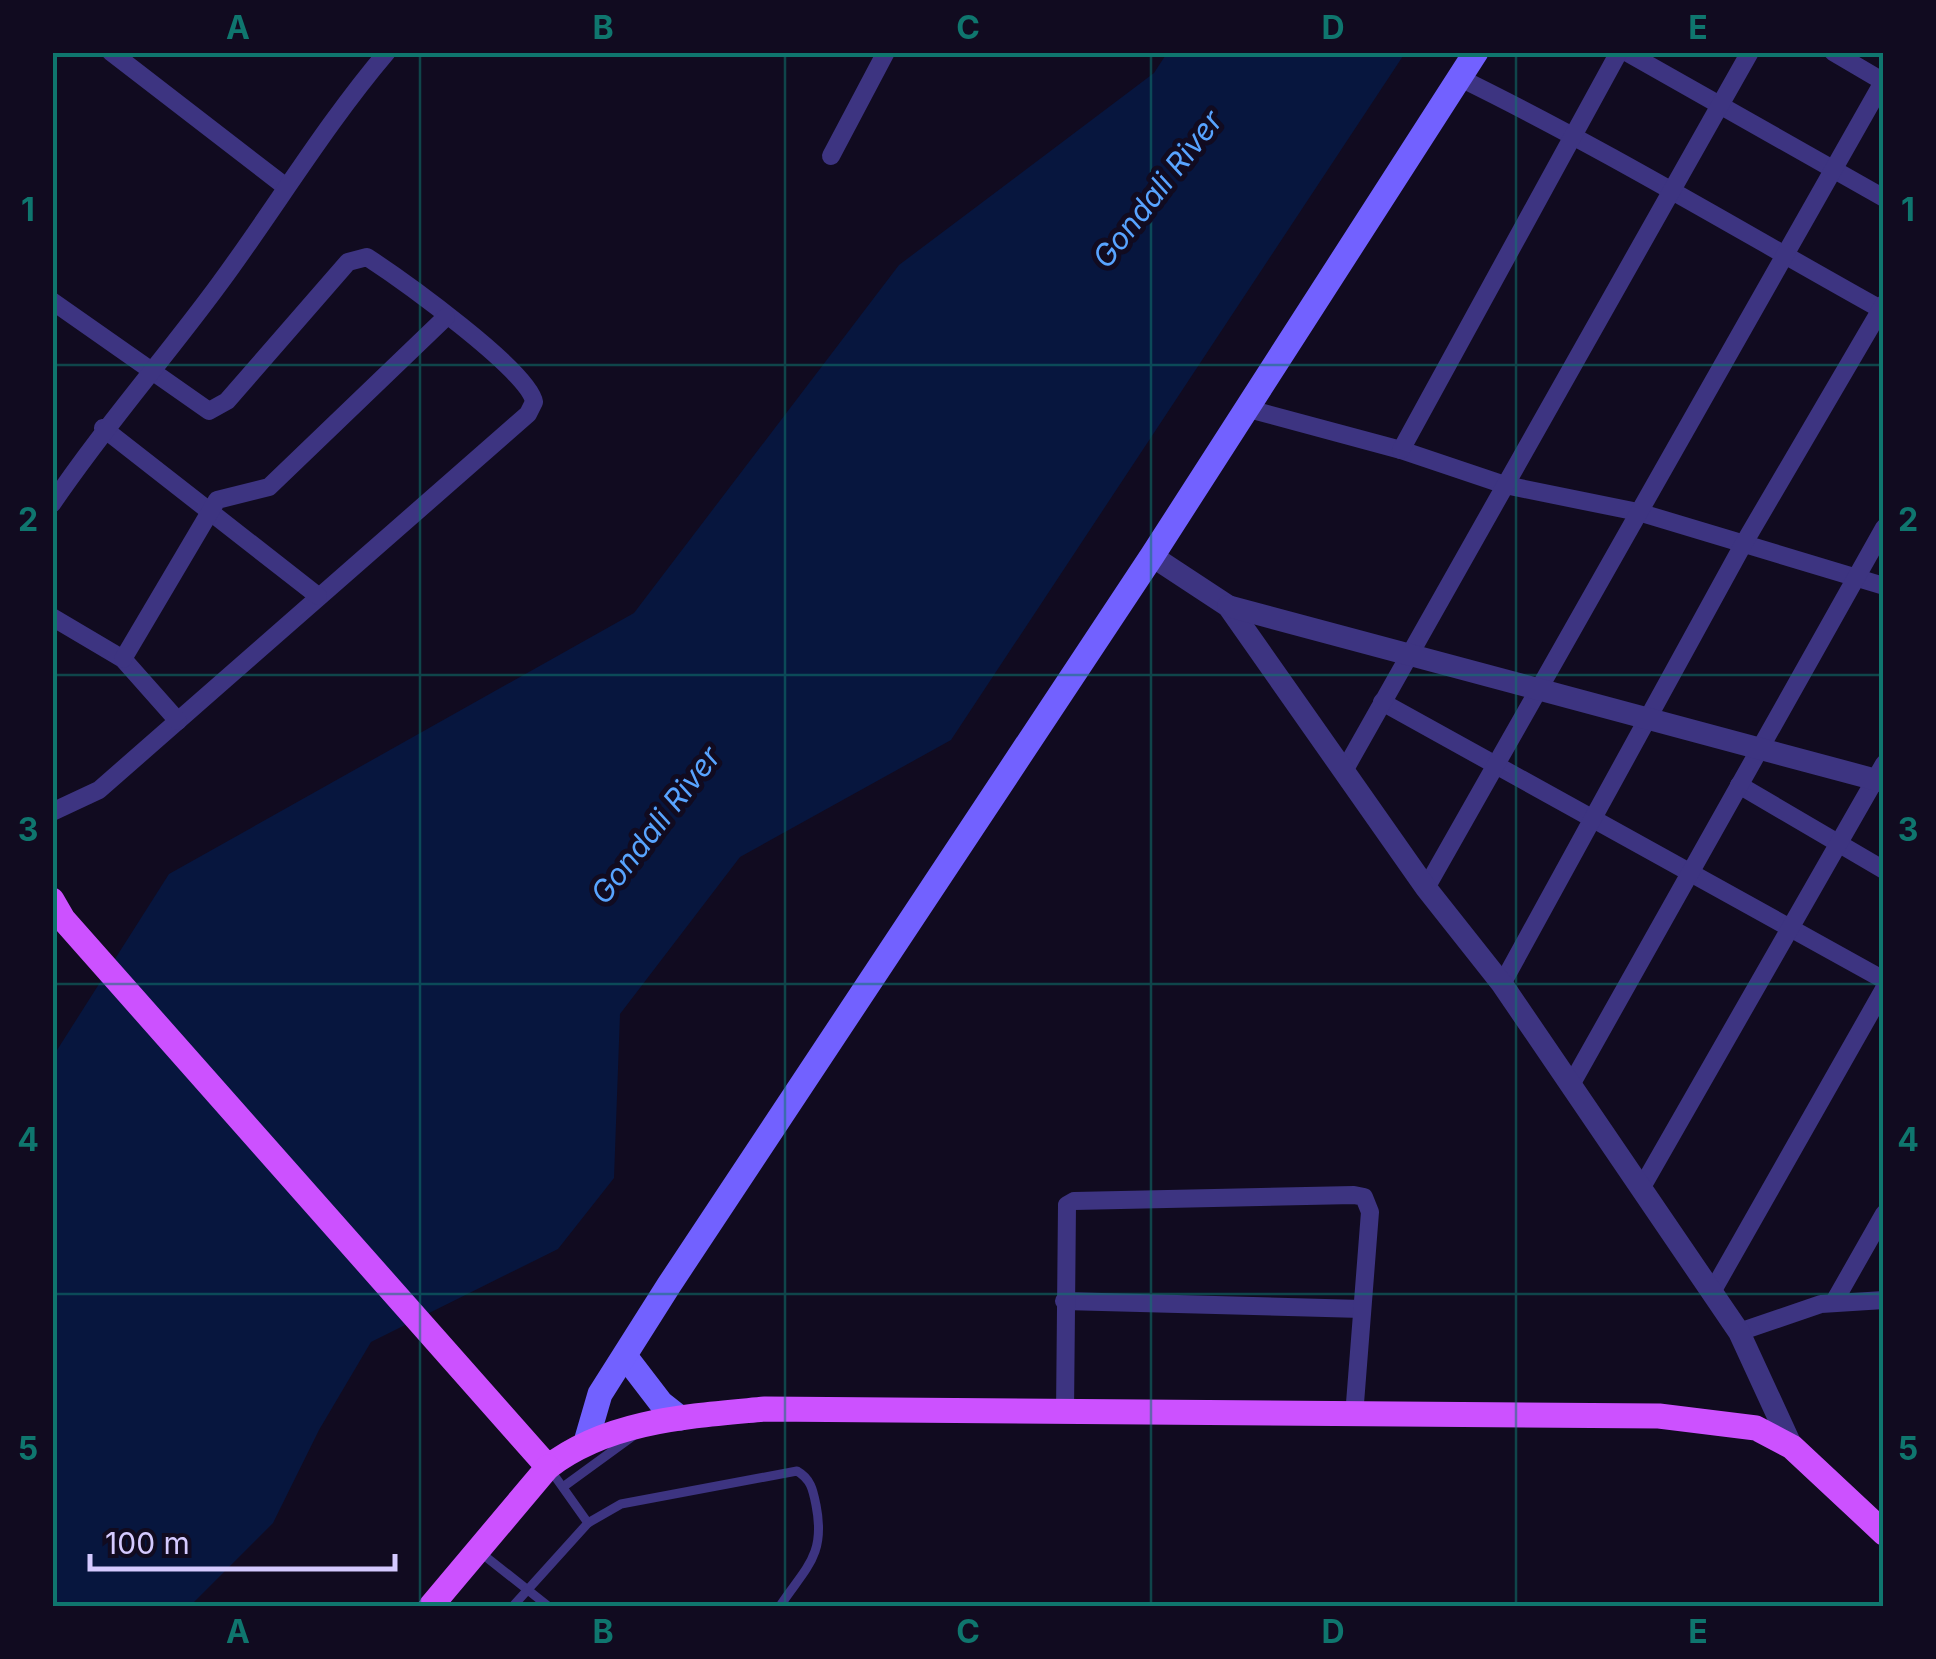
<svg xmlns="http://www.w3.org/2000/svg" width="1936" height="1659" viewBox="0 0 1936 1659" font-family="Inter,sans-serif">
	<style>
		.water { fill: #07163e }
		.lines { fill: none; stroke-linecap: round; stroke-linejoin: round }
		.service { stroke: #3d3481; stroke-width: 9 }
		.minor { stroke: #3d3481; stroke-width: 18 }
		.tertiary { stroke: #3d3481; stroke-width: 22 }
		.secondary { stroke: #7261ff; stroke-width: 25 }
		.primary { stroke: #cc51ff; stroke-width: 25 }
		.grid { fill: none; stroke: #0f766e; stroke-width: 2.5; stroke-opacity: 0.55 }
		.labels { text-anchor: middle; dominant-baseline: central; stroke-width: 10; stroke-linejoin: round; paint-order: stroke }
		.water-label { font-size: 30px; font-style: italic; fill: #58a4ff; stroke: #110b20 }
		.neatline { fill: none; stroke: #0f766e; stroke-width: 4 }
		.grid-label { font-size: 32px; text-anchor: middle; font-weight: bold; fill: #0f766e }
	</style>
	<rect width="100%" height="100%" fill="#110b20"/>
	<polygon class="water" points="1167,53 1405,53 951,740 740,857 620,1014 614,1178 558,1249 371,1342 319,1430 273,1523 190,1606 53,1606 52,1058 169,874 634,613 899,265 1154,73"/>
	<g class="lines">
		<g class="service">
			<polyline points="549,1468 588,1523"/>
			<polyline points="563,1487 633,1436"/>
			<polyline points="481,1553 548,1606"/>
			<path d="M513 1606 588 1523 621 1504 797 1471C811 1479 813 1490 816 1505 826 1555 806 1567 780 1606"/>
		</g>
		<g class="minor">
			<polyline points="111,52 286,187"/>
			<polyline points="1626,52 1884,198"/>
			<path d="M1460 78C1605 149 1742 232 1884 311"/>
			<polyline points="831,156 886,52"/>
			<path d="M52 301 209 411 227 401 348 262 367 257C399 278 530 371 534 402L528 414 99 790 52 812"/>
			<polyline points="1245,408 1401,450 1505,485 1638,512 1884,586"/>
			<polyline points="103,428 318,596"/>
			<polyline points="1401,450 1619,52"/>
			<path d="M52 504C104 427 165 358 220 283 276 207 325 125 387 52"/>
			<polyline points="52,617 123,659 178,721"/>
			<polyline points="123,659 217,500 269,487 446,317"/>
			<polyline points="1382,702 1884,980"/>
			<polyline points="1344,771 1750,52"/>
			<polyline points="1739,785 1884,870"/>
			<path d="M1426 888C1577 618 1731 350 1883 82H1884L1833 52"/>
			<polyline points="1502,984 1744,543 1884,304"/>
			<polyline points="1572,1083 1884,528"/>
			<polyline points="1642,1187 1884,764"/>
			<polyline points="1712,1292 1884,989"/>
			<polyline points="1064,1301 1362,1309"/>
			<polyline points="1834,1302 1884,1214"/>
			<polyline points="1739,1332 1821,1304 1884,1300"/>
			<polyline points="1065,1413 1067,1205 1074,1201 1354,1195 1364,1197 1370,1212 1354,1416"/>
		</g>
		<g class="tertiary">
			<polyline points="1152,556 1228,606 1426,888 1502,984 1739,1332 1792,1447"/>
			<polyline points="1228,606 1884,782"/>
		</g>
		<g class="secondary">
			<polyline points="625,1356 661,1403 680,1418"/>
			<polyline points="586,1442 600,1394 669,1285 1152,556 1476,52"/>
		</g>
		<g class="primary">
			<path d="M52 900 63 919 548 1467C609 1420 691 1416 765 1409L1659 1416 1756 1428 1792 1447 1884 1533"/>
			<polyline points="431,1606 548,1467"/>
		</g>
	</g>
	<path class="grid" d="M420 52V1606M785 52V1606M1151 52V1606M1516 52V1606M52 365H1884M52 675H1884M52 984H1884M52 1294H1884"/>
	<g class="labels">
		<g class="water-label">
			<text transform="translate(1157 189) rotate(-52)">Gondali River</text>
			<text transform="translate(655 825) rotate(-52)">Gondali River</text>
		</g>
	</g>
	<rect width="1936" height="1659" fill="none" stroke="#110b20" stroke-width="110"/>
	<path d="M90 1554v15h305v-15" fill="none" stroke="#d5caff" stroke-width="5"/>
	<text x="105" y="1554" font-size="30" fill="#d5caff" stroke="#110b20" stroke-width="8" paint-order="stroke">100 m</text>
	<rect x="55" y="55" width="1826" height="1549" class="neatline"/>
	<g class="grid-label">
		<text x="238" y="39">A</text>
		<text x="603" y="39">B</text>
		<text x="968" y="39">C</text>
		<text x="1333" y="39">D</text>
		<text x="1698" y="39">E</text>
		<text x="28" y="221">1</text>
		<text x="1908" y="221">1</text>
		<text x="28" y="531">2</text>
		<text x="1908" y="531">2</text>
		<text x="28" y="841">3</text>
		<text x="1908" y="841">3</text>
		<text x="28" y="1151">4</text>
		<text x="1908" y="1151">4</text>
		<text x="28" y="1460">5</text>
		<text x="1908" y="1460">5</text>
		<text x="238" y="1643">A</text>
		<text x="603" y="1643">B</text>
		<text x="968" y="1643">C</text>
		<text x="1333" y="1643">D</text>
		<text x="1698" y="1643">E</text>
	</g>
</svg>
